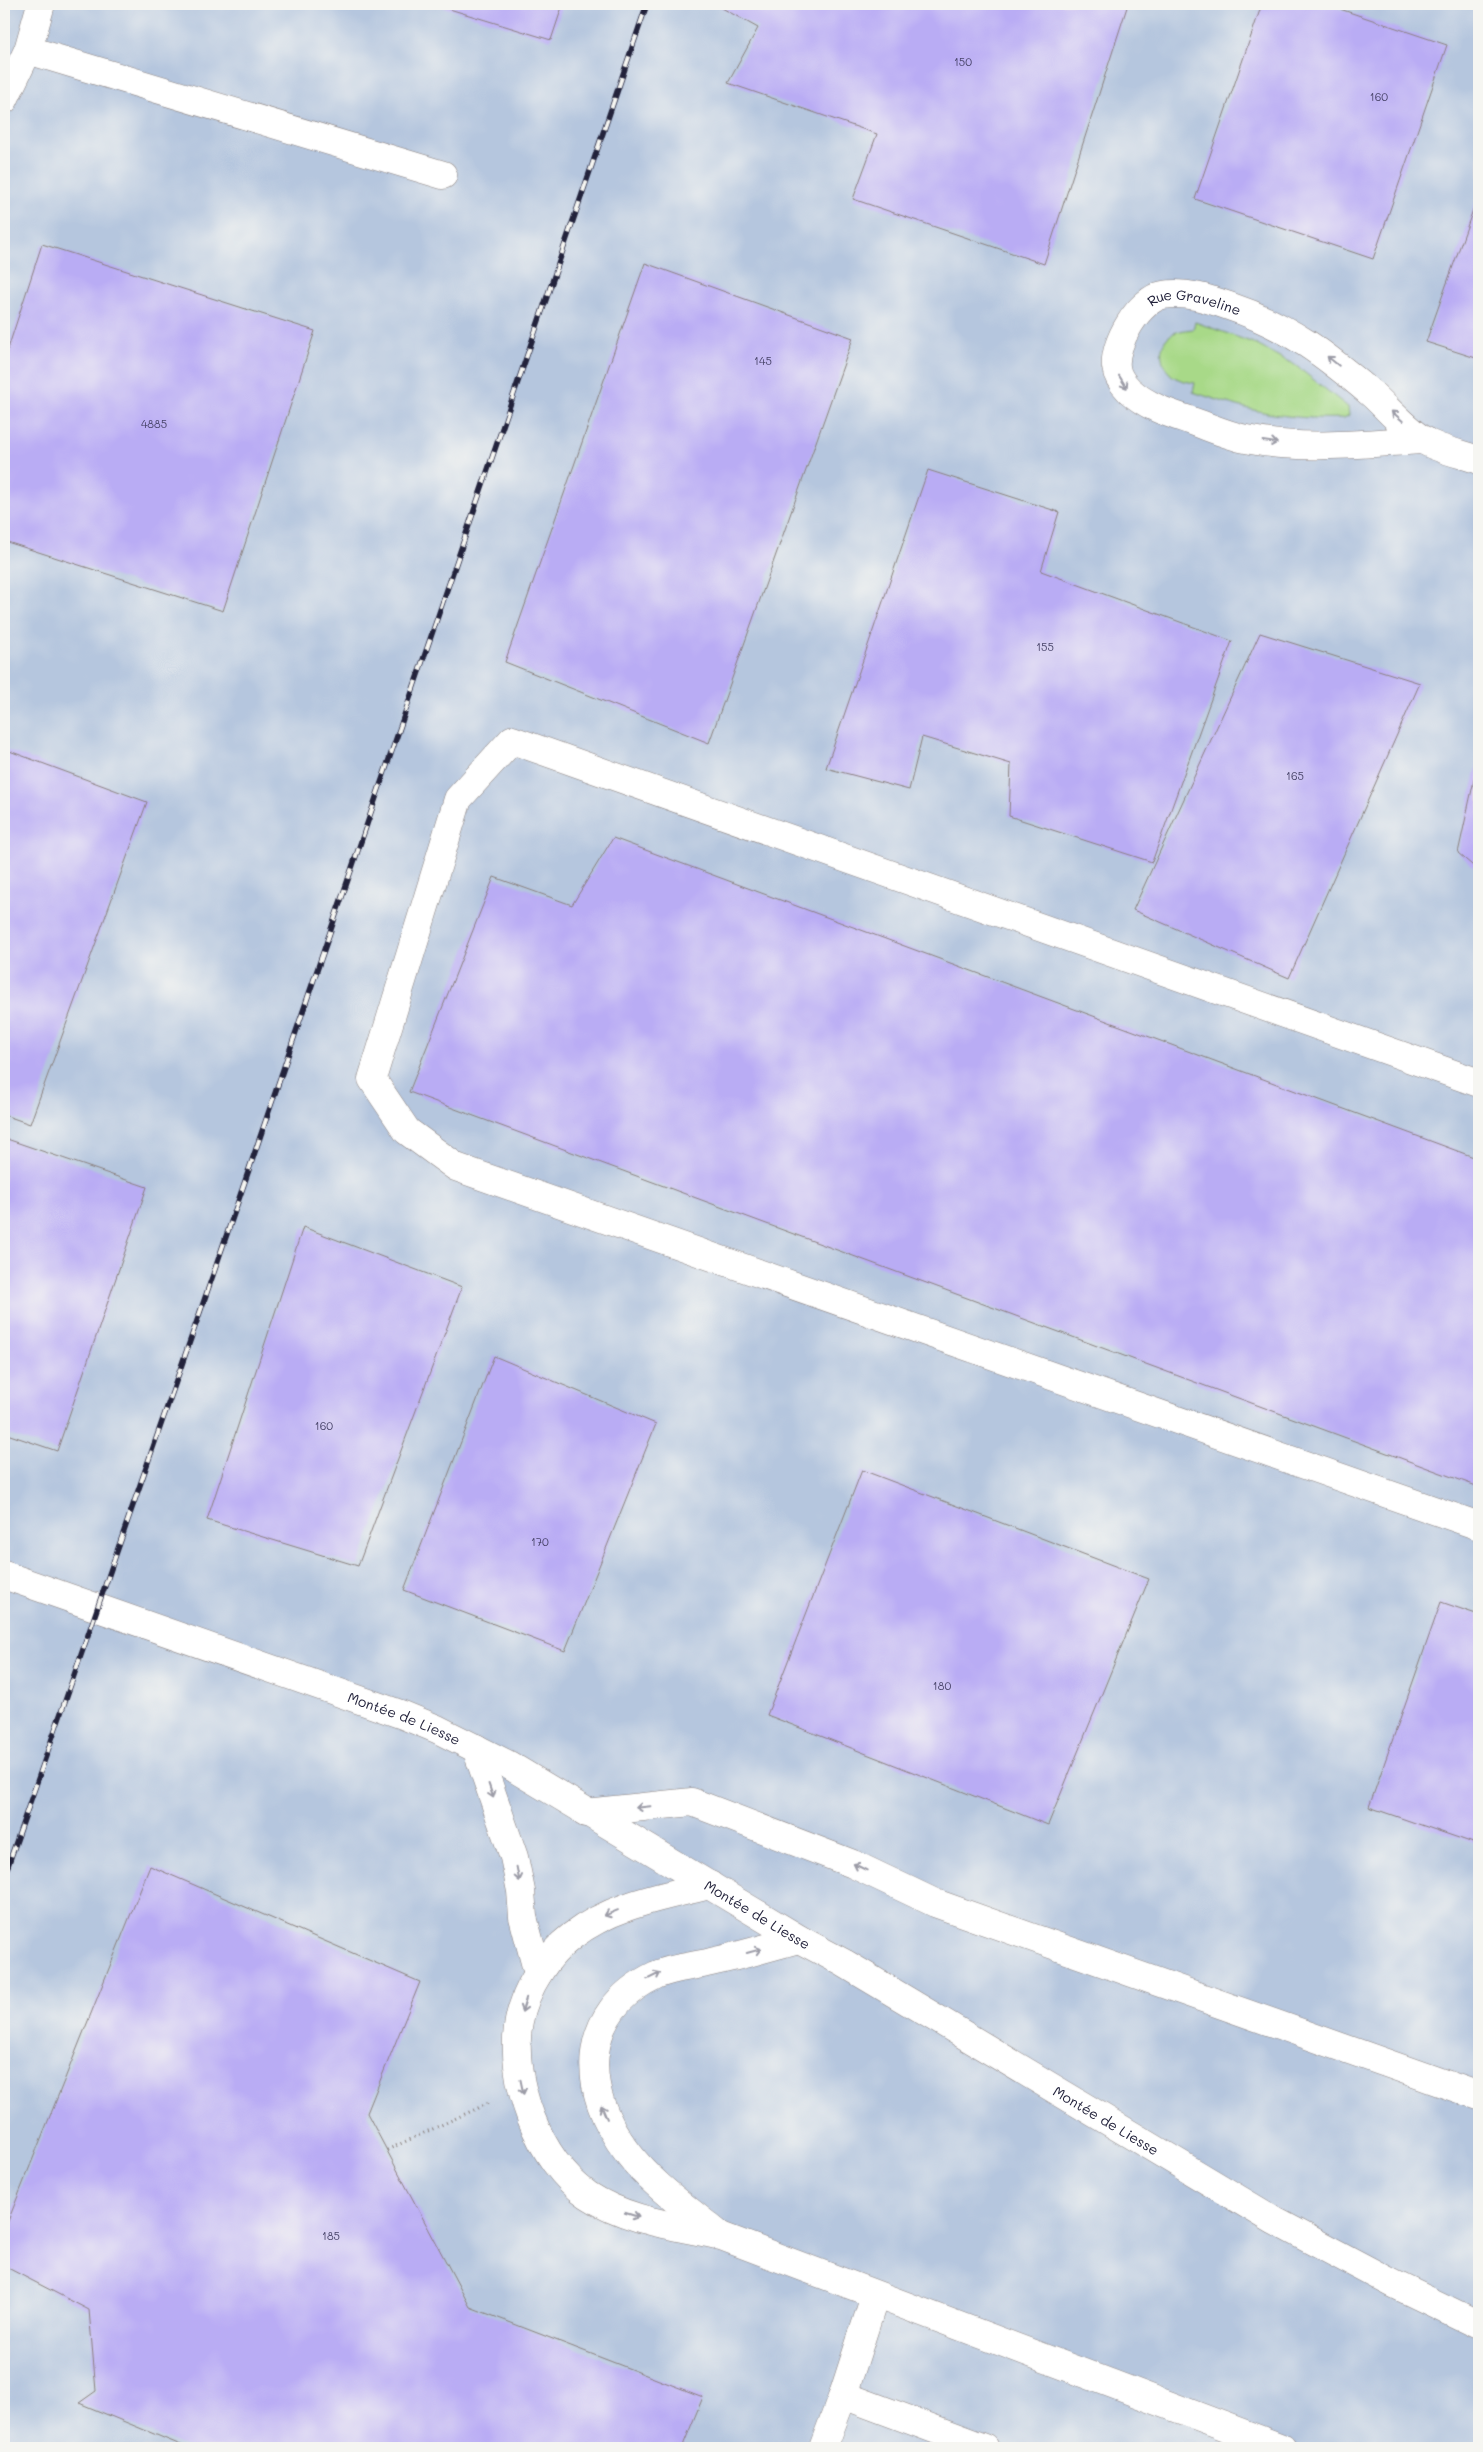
<svg xmlns="http://www.w3.org/2000/svg" width="1483" height="2452" viewBox="0 0 1483 2452" font-family="Mali,sans-serif">
	<style>
		.industrial { fill: #b5c6de }
		.green { fill: #a8d988; stroke: #657e62 }
		.building { fill: #b9acf4 }
		.lines { fill: none; stroke-linecap: round; stroke-linejoin: round }
		.minor-casing { stroke: #8a807e; stroke-width: 29 }
		.path { stroke: #8a807e; stroke-width: 3; stroke-dasharray: 1 4; stroke-linecap: butt }
		.minor { stroke: #fff; stroke-width: 28 }
		.rail-casing { stroke: #22223b; stroke-width: 5.5 }
		.rail { stroke: #f6f6f2; stroke-width: 4; stroke-dasharray: 11; stroke-linecap: butt }
		.oneway { stroke: #9c9ca7 }
		.labels { text-anchor: middle; dominant-baseline: central; stroke-width: 5; stroke-linejoin: round; paint-order: stroke }
		.number-label { font-size: 11px; fill: #484469 }
		.street-label { font-size: 14px; fill: #22223b; stroke: #f6f6f2 }
	</style>
	<rect width="100%" height="100%" fill="#f6f6f2"/>
	<filter id="ink" filterUnits="userSpaceOnUse"><feTurbulence type="fractalNoise" baseFrequency=".02" numOctaves="2"/><feDisplacementMap in="SourceGraphic" scale="10" xChannelSelector="R" yChannelSelector="G"/><feConvolveMatrix kernelMatrix="1 2 1 2 8 2 1 2 1" color-interpolation-filters="sRGB"/></filter>
	<filter id="wash" filterUnits="userSpaceOnUse"><feTurbulence type="fractalNoise" baseFrequency=".0096" numOctaves="4" result="noise"/><feDisplacementMap in="SourceGraphic" scale="20" xChannelSelector="R" yChannelSelector="G"/><feGaussianBlur stdDeviation="1.12" result="paint"/><feColorMatrix in="noise" values="0 0 0 0 0 0 0 0 0 0 0 0 0 0 0 0 0 1.4 0 .05"/><feComposite in="paint" operator="in"/></filter>
	<g filter="url(#wash)">
		<rect width="100%" height="100%" fill="#f3dec2"/>
		<rect class="industrial" x="4" y="4" width="1475" height="2444"/>
		<path class="green" d="M1195 322 1251 342 1295 365 1348 407 1349 415 1344 418C1283 420 1250 411 1193 392L1195 383C1189 382 1182 381 1176 378 1162 371 1156 349 1168 337 1174 331 1185 330 1193 329Z"/>
		<g id="blocks">
			<g class="building">
				<polygon points="433,4 563,4 551,40"/>
				<polygon points="723,4 1128,4 1044,264 853,199 877,134 728,83 758,28 722,8"/>
				<polygon points="1262,4 1325,4 1447,45 1373,259 1195,199"/>
				<polygon points="1479,193 1479,359 1426,342"/>
				<polygon points="42,244 315,331 223,611 4,541 4,361"/>
				<polygon points="645,263 853,338 709,743 505,662"/>
				<polygon points="928,470 1059,512 1041,571 1232,641 1152,862 1009,816 1011,764 922,737 909,790 826,768"/>
				<polygon points="1260,633 1420,683 1289,978 1133,910"/>
				<polygon points="4,749 147,802 30,1124 4,1115"/>
				<polygon points="1478,762 1479,762 1479,871 1458,853"/>
				<polygon points="613,838 1479,1159 1479,1487 409,1092 494,877 572,905"/>
				<polygon points="4,1138 147,1187 57,1451 4,1433"/>
				<polygon points="303,1227 462,1287 358,1566 207,1520"/>
				<polygon points="494,1356 656,1424 565,1651 404,1590"/>
				<polygon points="862,1470 1149,1579 1048,1825 767,1715"/>
				<polygon points="1441,1602 1479,1615 1479,1845 1369,1807"/>
				<polygon points="150,1866 420,1982 367,2113 470,2307 703,2397 682,2448 188,2448 79,2403 96,2391 89,2310 4,2266 4,2231"/>
			</g>
		</g>
	</g>
	<g filter="url(#ink)">
		<use href="#blocks" fill-opacity="0" stroke="#8a807e" stroke-width="1"/>
		<g class="lines">
			<defs>
				<g id="minor">
					<polyline points="28,50 443,175"/>
					<polyline points="4,100 28,50 41,4"/>
					<path id="s1" d="M1424 440C1366 443 1303 451 1246 439 1226 435 1207 426 1189 420 1168 413 1146 406 1129 390 1123 384 1117 376 1116 367 1113 343 1140 299 1163 295 1186 291 1209 299 1229 306 1289 326 1326 355 1373 395 1389 410 1405 429 1423 440 1439 450 1462 454 1479 460"/>
					<polyline points="1479,1083 512,740 458,799 372,1079 407,1131 456,1167 1479,1526"/>
					<path id="s2" d="M4 1575 403 1715 437 1729 509 1765 799 1939 844 1963 1275 2221 1392 2283 1479 2325"/>
					<polyline points="476,1748 514,1857 521,1891 523,1917 538,1974"/>
					<polyline points="585,1813 692,1802 853,1864 935,1903 1479,2096"/>
					<path d="M710 1885C662 1897 612 1905 572 1936 546 1956 526 1987 519 2021 508 2079 539 2162 588 2195 627 2221 677 2226 721 2236L1282 2448"/>
					<path d="M718 2234C688 2209 652 2185 628 2153 580 2092 578 2012 656 1975 674 1967 692 1967 711 1962 740 1956 769 1947 799 1939"/>
					<polyline points="843,2395 875,2296"/>
					<polyline points="823,2448 843,2395 985,2448"/>
				</g>
			</defs>
			<use href="#minor" class="minor-casing"/>
			<polyline class="path" points="387,2150 491,2102"/>
			<use href="#minor" class="minor"/>
			<defs>
				<polyline id="rail" points="4,1877 215,1269 647,4"/>
			</defs>
			<use href="#rail" class="rail-casing"/>
			<use href="#rail" class="rail"/>
		</g>
		<defs><path id="oneway-shaft" d="M-6 0H5M1.5-3L5.5 0L1.5 3" fill="none" stroke-width="1.6" stroke-linecap="round" stroke-linejoin="round" transform="scale(1.25)"/></defs>
		<g class="oneway">
			<use href="#oneway-shaft" transform="translate(1333 361) rotate(-141)"/>
			<use href="#oneway-shaft" transform="translate(1123 382) rotate(58)"/>
			<use href="#oneway-shaft" transform="translate(1397 416) rotate(-139)"/>
			<use href="#oneway-shaft" transform="translate(1270 442) rotate(8)"/>
			<use href="#oneway-shaft" transform="translate(491 1791) rotate(71)"/>
			<use href="#oneway-shaft" transform="translate(643 1807) rotate(174)"/>
			<use href="#oneway-shaft" transform="translate(860 1867) rotate(-154)"/>
			<use href="#oneway-shaft" transform="translate(518 1874) rotate(79)"/>
			<use href="#oneway-shaft" transform="translate(611 1913) rotate(158)"/>
			<use href="#oneway-shaft" transform="translate(754 1951) rotate(-15)"/>
			<use href="#oneway-shaft" transform="translate(654 1976) rotate(-26)"/>
			<use href="#oneway-shaft" transform="translate(524 2005) rotate(107)"/>
			<use href="#oneway-shaft" transform="translate(522 2087) rotate(78)"/>
			<use href="#oneway-shaft" transform="translate(604 2112) rotate(-113)"/>
			<use href="#oneway-shaft" transform="translate(632 2215) rotate(17)"/>
		</g>
	</g>
	<g class="labels">
		<g class="number-label">
			<text x="963" y="61">150</text>
			<text x="1379" y="96">160</text>
			<text x="763" y="360">145</text>
			<text x="154" y="423">4885</text>
			<text x="1045" y="646">155</text>
			<text x="1295" y="775">165</text>
			<text x="324" y="1425">160</text>
			<text x="540" y="1541">170</text>
			<text x="942" y="1685">180</text>
			<text x="331" y="2235">185</text>
		</g>
		<g class="street-label">
			<text stroke="none"><textPath href="#s1" startOffset="456">Rue Graveline</textPath></text>
			<text stroke="none"><textPath href="#s2" startOffset="425">Montée de Liesse</textPath></text>
			<text stroke="none"><textPath href="#s2" startOffset="830">Montée de Liesse</textPath></text>
			<text stroke="none"><textPath href="#s2" startOffset="1235">Montée de Liesse</textPath></text>
		</g>
	</g>
	<rect width="1483" height="2452" fill="none" stroke="#f6f6f2" stroke-width="20"/>
</svg>
